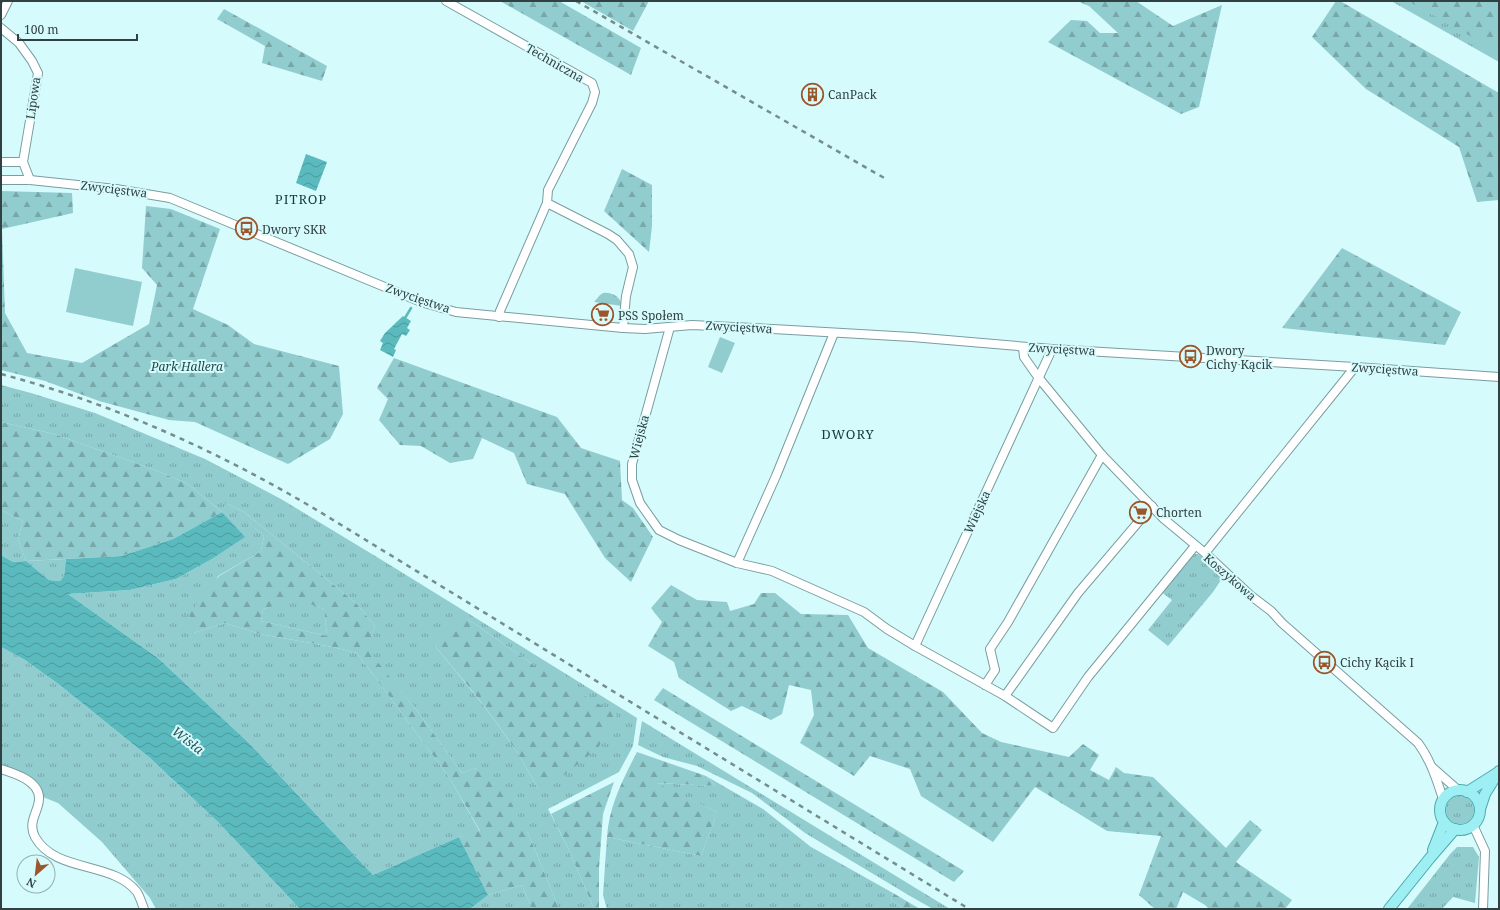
<svg xmlns="http://www.w3.org/2000/svg" width="1500" height="910" viewBox="0 0 1500 910" font-family="'Noto Serif',serif">
	<style>
		.grass { fill: url(#grass-tufts); fill-rule: evenodd }
		.forest { fill: url(#forest-firs); fill-rule: evenodd }
		.green { fill: #91cccf }
		.water { fill: url(#water-waves) }
		.lines { fill: none; stroke-linecap: round; stroke-linejoin: round }
		.stream { stroke: #5bbabe; stroke-width: 2.5 }
		.minor-casing { stroke: #7a9d9f; stroke-width: 10 }
		.major-casing { stroke: #4cabb0; stroke-width: 12 }
		.minor { stroke: #fff; stroke-width: 8 }
		.major { stroke: #9deff4; stroke-width: 10 }
		.rail { stroke: #758d8e; stroke-width: 2.5; stroke-dasharray: 5 5; stroke-linecap: butt }
		.labels { text-anchor: middle; dominant-baseline: central; stroke-width: 4; stroke-linejoin: round; paint-order: stroke }
		.street-label { font-size: 12px; fill: #314040; stroke: #d6fbfd }
		.poi-label { font-size: 12px; fill: #314040; stroke: #d6fbfd; text-anchor: start }
		.park-label { font-size: 12px; font-style: italic; fill: #1d484a; stroke: #d6fbfd }
		.neighbourhood-label { font-size: 13px; letter-spacing: 1px; fill: #1a3b3c; stroke: #d6fbfd }
		.water-label { font-size: 13px; font-style: italic; fill: #295456; stroke: #d6fbfd }
	</style>
	<defs>
		<pattern id="grass-tufts" width="24" height="20" patternUnits="userSpaceOnUse"><rect width="24" height="20" fill="#91cccf"/><path d="M3 7l-1-3M5 7V3M7 7l1-3M15 17l-1-3M17 17v-4M19 17l1-3" fill="none" stroke="#77a7a9"/></pattern>
		<pattern id="forest-firs" width="22" height="20" patternUnits="userSpaceOnUse"><rect width="22" height="20" fill="#91cccf"/><path d="M5 1l3.5 6h-7zM16 11l3.5 6h-7z" fill="#77a7a9"/></pattern>
		<pattern id="water-waves" width="16" height="10" patternUnits="userSpaceOnUse"><rect width="16" height="10" fill="#5bbabe"/><path d="M0 5q4-4 8 0t8 0" fill="none" stroke="#4c999c"/></pattern>
	</defs>
	<rect width="100%" height="100%" fill="#d6fbfd"/>
	<g class="grass">
		<polygon points="1391,1 1499,1 1499,62"/>
		<path d="M603 293C613 292 620 297 622 306L594 302 600 295Z"/>
		<path d="M1 385 31 393 95 413 205 459 281 499 390 565 637 718 633 746 619 772 548 809 568 848 594 909H559L528 833 476 768 462 773 416 709 366 649 375 626 356 603 244 512 226 503 264 536 261 551 218 576 193 633 225 623 260 634 333 647 357 653 449 777 480 832 459 837 373 875 250 744 158 658 68 594 130 590 176 579 212 559 244 537 222 512 188 484 155 470 54 434 1 422ZM468 619 535 666 538 789C511 736 472 691 434 645Z"/>
		<polygon points="1,510 23,521 18,539 26,561 66,559 64,576 60,581 49,580 26,561 13,562 1,555"/>
		<polygon points="1194,554 1198,554 1219,571 1221,574 1221,580 1213,592 1168,646 1148,630 1172,600 1160,591 1190,556"/>
		<polygon points="296,598 324,609 327,636 261,621 263,609"/>
		<polygon points="1,647 25,660 61,686 150,758 218,822 300,909 156,909 150,898 102,842 58,803 43,797 40,787 31,780 1,767"/>
		<polygon points="642,721 950,909 933,909 910,896 805,833 752,793 697,766 663,757 638,745"/>
		<polygon points="706,776 763,809 811,847 893,893 891,900 904,909 607,909 603,895 607,837 701,856 717,812 654,783 716,786"/>
		<circle cx="1460" cy="810" r="14"/>
		<polygon points="1457,847 1473,847 1479,857 1475,903 1453,897 1442,909 1407,909 1451,853"/>
		<polygon points="522,885 532,909 470,909 488,895"/>
	</g>
	<g class="forest">
		<polygon points="500,1 559,1 641,48 631,75"/>
		<polygon points="581,1 649,1 633,31"/>
		<polygon points="1077,1 1136,1 1173,26 1222,5 1199,107 1181,114 1048,42 1071,20 1087,21 1100,33 1118,33 1089,6"/>
		<polygon points="1336,1 1340,1 1499,93 1499,200 1477,202 1459,147 1366,89 1312,37"/>
		<polygon points="1408,1 1499,1 1499,52"/>
		<polygon points="224,9 327,66 322,81 262,63 265,46 217,19"/>
		<polygon points="622,169 652,185 652,226 649,252 604,211"/>
		<polygon points="1,191 72,193 73,213 2,229 5,313 27,353 82,363 149,324 157,285 142,268 146,206 171,209 220,229 193,309 228,325 254,344 339,366 343,414 330,439 288,464 195,422 169,420 99,401 45,381 1,370"/>
		<polygon points="1342,248 1461,312 1445,345 1282,328"/>
		<polygon points="394,358 557,417 581,448 620,461 622,500 633,508 653,537 631,582 605,558 565,494 527,484 514,453 482,438 473,459 450,463 421,446 400,445 379,420 388,399 377,388"/>
		<polygon points="1,422 54,434 155,470 188,484 222,512 173,539 121,556 26,561 18,539 23,521 1,510"/>
		<path d="M224 502 244 512 356 603 375 626 367 649 416 709 462 773 476 768 509 799 528 833 559 909H532L522 885 488 895 459 837 480 831 449 777 357 653 333 647 260 634 225 623 193 633 189 614 219 576 261 551 264 536ZM296 599 324 609 327 636 261 621 263 609Z"/>
		<polygon points="671,585 697,600 727,602 730,611 754,604 761,593 775,593 801,614 848,615 868,648 943,692 982,733 1001,742 1069,757 1083,744 1099,755 1090,770 1109,780 1116,767 1124,773 1153,777 1226,848 1250,820 1262,830 1236,862 1292,900 1285,909 1209,909 1205,905 1183,892 1176,909 1155,909 1139,895 1161,836 1107,831 1035,787 993,842 921,796 910,769 870,756 854,776 800,743 814,715 811,690 789,685 782,714 771,720 742,706 731,711 679,678 674,662 648,646 662,622 651,608"/>
		<path d="M468 619 535 666 617 715 598 748 562 777 538 789C511 736 472 690 434 645L439 634Z"/>
		<polygon points="663,688 964,871 954,882 654,700"/>
		<path d="M637 752 706 776 716 786 656 783 717 812 701 856 607 837C609 806 623 779 637 752Z"/>
		<polygon points="614,782 603,814 599,868 599,908 594,909 568,848 551,814"/>
		<polygon points="893,893 920,909 904,909 891,900"/>
	</g>
	<g class="green">
		<polygon points="75,268 142,282 133,326 66,312"/>
		<polygon points="720,337 735,343 722,373 708,367"/>
	</g>
	<g class="water">
		<polygon points="306,154 327,162 316,191 296,183"/>
		<polygon points="403,316 411,321 407,328 410,330 406,336 402,334 394,349 396,350 393,357 380,350 383,343 380,341 385,333"/>
		<polygon points="222,512 245,537 212,559 176,579 130,590 68,594 158,658 250,744 373,875 459,837 488,895 470,909 300,909 218,822 150,758 61,686 25,660 1,647 1,555 13,562 26,561 49,580 60,581 64,576 66,559 121,556 173,539"/>
	</g>
	<g class="lines">
		<polyline class="stream" points="405,318 411,308"/>
		<defs>
			<g id="minor">
				<polyline points="446,1 592,83 595,92 592,103 548,190 547,203 608,234 617,240 629,254 633,267 626,296 623,328"/>
				<polyline points="1,15 8,1"/>
				<polyline points="1,28 19,43 32,61 38,73 23,162 30,180"/>
				<polyline points="1,162 23,162"/>
				<polyline points="1,180 30,180 116,189 170,198 421,302 456,312 623,328 645,329 692,325 773,329 912,337 1052,349 1355,367 1499,377"/>
				<polyline points="499,317 500,311 547,203"/>
				<polyline points="670,327 632,464 632,480 640,503 659,530 679,540 737,563 772,571 864,612 887,629 915,646 1005,696 1053,728 1088,677 1195,546"/>
				<path d="M1023 347 1024 357 1038 377 1102 455 1164 519 1205 553 1250 595 1271 611 1282 623 1418 743C1430 759 1437 780 1443 799"/>
				<polyline points="1205,553 1355,367"/>
				<polyline points="737,563 776,476 834,333"/>
				<polyline points="915,646 1052,349"/>
				<polyline points="985,685 995,670 990,649 1008,622 1102,455"/>
				<polyline points="1005,696 1078,593 1152,506"/>
				<polyline points="1433,768 1458,790"/>
				<path d="M1 769C14 773 40 781 39 799 39 811 27 822 35 837 55 873 113 861 137 892 140 897 142 904 144 909"/>
				<polyline points="1473,825 1485,851 1483,909"/>
			</g>
			<g id="major">
				<circle cx="1460" cy="810" r="20"/>
				<polyline points="1467,792 1497,773"/>
				<polyline points="1480,809 1485,794 1499,771"/>
				<polyline points="1433,850 1444,822"/>
				<polyline points="1389,909 1430,858 1455,829"/>
			</g>
		</defs>
		<use href="#minor" class="minor-casing"/>
		<use href="#major" class="major-casing"/>
		<use href="#minor" class="minor"/>
		<use href="#major" class="major"/>
		<g class="rail">
			<polyline points="576,1 886,179"/>
			<path d="M1 374C114 404 220 452 320 512L969 909"/>
		</g>
	</g>
	<defs>
		<symbol id="building-ring" viewBox="-11 -11 22 22"><circle r="9.5" fill="#d6fbfd" stroke="#9b562b" stroke-width="1.5"/><path d="M-4-6H4V6H1V3H-1V6H-4ZM-2.5-4.3h1.7v1.8h-1.7ZM.8-4.3h1.7v1.8H.8ZM-2.5-1h1.7V.8h-1.7ZM.8-1h1.7V.8H.8Z" fill="#9b562b"/></symbol>
		<symbol id="bus-ring" viewBox="-11 -11 22 22"><circle r="9.5" fill="#d6fbfd" stroke="#9b562b" stroke-width="1.5"/><path d="M-5-6H5V4H4V6H2V4H-2V6H-4V4H-5ZM-3.5-4V0h7V-4ZM-3.5 1.2v1.5H-2V1.2ZM2 1.2v1.5H3.5V1.2Z" fill="#9b562b"/></symbol>
		<symbol id="supermarket-ring" viewBox="-11 -11 22 22"><circle r="9.5" fill="#d6fbfd" stroke="#9b562b" stroke-width="1.5"/><path d="M-6-5.5h2.5l.6 2H6L4.5 2H-2.5L-4.4-4H-6ZM-1.5 3.2a1.3 1.3 0 1 0 .1 0ZM3 3.2a1.3 1.3 0 1 0 .1 0Z" fill="#9b562b"/></symbol>
	</defs>
	<g fill-rule="evenodd">
		<use href="#building-ring" x="800" y="82" width="25" height="25"/>
		<use href="#bus-ring" x="234" y="216" width="25" height="25"/>
		<use href="#supermarket-ring" x="590" y="302" width="25" height="25"/>
		<use href="#bus-ring" x="1178" y="344" width="25" height="25"/>
		<use href="#supermarket-ring" x="1128" y="500" width="25" height="25"/>
		<use href="#bus-ring" x="1312" y="650" width="25" height="25"/>
	</g>
	<g class="labels">
		<g class="street-label">
			<text transform="translate(555 63) rotate(30)">Techniczna</text>
			<text transform="translate(33 98) rotate(-82)">Lipowa</text>
			<text transform="translate(114 189) rotate(7)">Zwycięstwa</text>
			<text transform="translate(418 298) rotate(19)">Zwycięstwa</text>
			<text transform="translate(739 327) rotate(3)">Zwycięstwa</text>
			<text transform="translate(1062 349) rotate(3)">Zwycięstwa</text>
			<text transform="translate(1385 369) rotate(4)">Zwycięstwa</text>
			<text transform="translate(639 437) rotate(-75)">Wiejska</text>
			<text transform="translate(977 512) rotate(-65)">Wiejska</text>
			<text transform="translate(1230 577) rotate(41)">Koszykowa</text>
		</g>
		<g class="poi-label">
			<text x="828" y="94">CanPack</text>
			<text x="262" y="229">Dwory SKR</text>
			<text x="618" y="315">PSS Społem</text>
			<text x="1206" y="350">Dwory<tspan x="1206" dy="14">Cichy Kącik</tspan></text>
			<text x="1156" y="512">Chorten</text>
			<text x="1340" y="662">Cichy Kącik I</text>
		</g>
		<g class="park-label">
			<text x="187" y="366">Park Hallera</text>
		</g>
		<g class="neighbourhood-label">
			<text x="301" y="199">PITROP</text>
			<text x="848" y="434">DWORY</text>
		</g>
		<g class="water-label">
			<text transform="translate(188 740) rotate(38)">Wisła</text>
		</g>
	</g>
	<rect width="1500" height="910" fill="none" stroke="#314040" stroke-width="4"/>
	<g transform="translate(36 874) rotate(208)"><circle r="19" fill="#d6fbfd" stroke="#94b0b1"/>
	<path d="M0-3L7 15L0 10L-7 15Z" fill="#9b562b"/>
	<text y="-6" font-size="11" font-weight="bold" text-anchor="middle" fill="#314040">N</text>
	</g>
	<path d="M18 34v6h119v-6" fill="none" stroke="#314040" stroke-width="2"/>
	<text x="24" y="34" font-size="12" fill="#314040" stroke="#d6fbfd" stroke-width="3" paint-order="stroke">100 m</text>
</svg>
